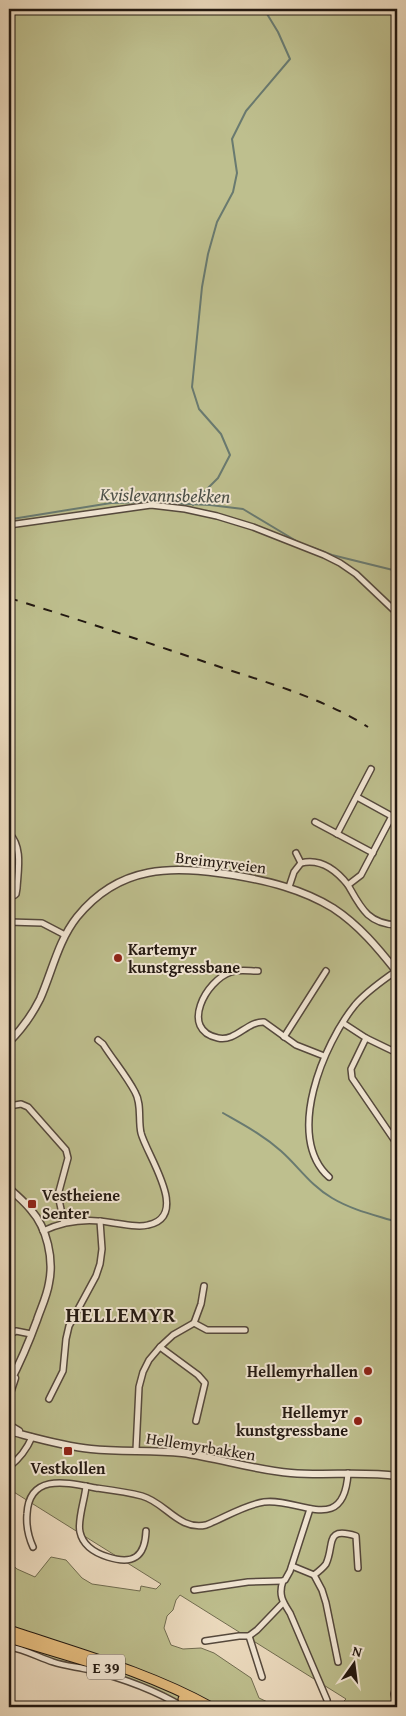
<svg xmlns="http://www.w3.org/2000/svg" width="406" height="1716" viewBox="0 0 406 1716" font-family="'Gentium Book Plus',serif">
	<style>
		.green { fill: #bebf8e; stroke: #706c50 }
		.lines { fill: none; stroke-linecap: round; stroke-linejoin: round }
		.stream { stroke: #697a70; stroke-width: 2 }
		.minor-casing { stroke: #55493d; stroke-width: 8 }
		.tertiary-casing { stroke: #55493d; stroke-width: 9 }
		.trunk-casing { stroke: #221811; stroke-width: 11 }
		.minor { stroke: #f3e8d6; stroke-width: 5 }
		.tertiary { stroke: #f3e8d6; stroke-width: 6 }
		.trunk { stroke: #e6be80; stroke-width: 9 }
		.rail { stroke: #221811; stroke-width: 2; stroke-dasharray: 9 9; stroke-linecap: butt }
		.poi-dot { fill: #8f2418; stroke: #f3e8d6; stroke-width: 2 }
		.labels { text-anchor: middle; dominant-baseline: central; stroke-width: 4; stroke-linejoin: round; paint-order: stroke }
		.shield { fill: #f3e8d6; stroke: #61564c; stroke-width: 1 }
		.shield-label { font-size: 15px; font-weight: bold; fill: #221811 }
		.street-label { font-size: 16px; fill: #221811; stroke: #f3e8d6 }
		.poi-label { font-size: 16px; font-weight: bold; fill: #221811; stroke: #f3e8d6; text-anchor: start }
		.water-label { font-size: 18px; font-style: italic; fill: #4c5149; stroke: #f3e8d6 }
		.district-label { font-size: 21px; font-weight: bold; letter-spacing: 1px; fill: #221811; stroke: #f3e8d6 }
	</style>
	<rect width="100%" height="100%" fill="#eddcc0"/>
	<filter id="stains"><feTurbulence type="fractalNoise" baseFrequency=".004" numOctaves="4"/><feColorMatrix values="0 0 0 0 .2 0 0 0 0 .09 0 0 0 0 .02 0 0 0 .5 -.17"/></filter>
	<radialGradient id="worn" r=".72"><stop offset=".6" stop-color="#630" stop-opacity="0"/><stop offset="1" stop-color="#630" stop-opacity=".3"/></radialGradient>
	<polygon class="green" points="9,9 397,9 397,1707 338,1707 346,1699 180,1595 176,1600 173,1610 167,1616 164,1628 171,1645 183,1649 201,1648 214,1653 251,1678 259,1698 278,1707 178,1707 148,1691 118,1679 9,1647 9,1562 17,1569 35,1577 51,1557 66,1560 82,1578 92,1584 140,1591 141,1586 156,1589 161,1584 9,1489"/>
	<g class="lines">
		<g class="stream">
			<polyline points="193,505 195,501 218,478 230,455 221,434 199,409 192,387 202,287 208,254 217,222 233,192 237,173 232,139 246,111 290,59 278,32 264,9"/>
			<polyline points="9,518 12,519 111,503 145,502 210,505 243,509 298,542"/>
			<polyline points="311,547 332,555 397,571"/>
			<path d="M223 1113C244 1125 263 1135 281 1151 299 1167 310 1185 332 1198 352 1210 375 1215 397 1222"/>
		</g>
		<defs>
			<g id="minor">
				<polyline points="9,525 151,505 185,509 217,516 253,527 324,555 340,563 356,574 397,613"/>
				<polyline points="357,797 397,819"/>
				<polyline points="315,822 373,853"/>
				<path d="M9 833C23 847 18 870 17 888L16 894 15 895"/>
				<polyline points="337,834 371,769"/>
				<path d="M301 863C321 858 337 871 348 885L361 875 392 816"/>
				<path d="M348 885C361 908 368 924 397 925"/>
				<polyline points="289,887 294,872 301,863 296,853"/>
				<polyline points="9,922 42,923 65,935"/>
				<path d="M258 971C250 971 238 969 231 972 206 980 179 1030 218 1038 236 1042 247 1021 264 1022L296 1045 324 1056"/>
				<polyline points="343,1023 366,1038 397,1053"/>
				<polyline points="284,1037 326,971"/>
				<polyline points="366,1038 351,1069 352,1078 397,1144"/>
				<polyline points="9,1106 21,1104 28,1107 66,1150 68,1158 58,1195 64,1223"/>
				<path d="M329 1177C284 1137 324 1043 355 1005 367 991 381 982 396 971"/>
				<path d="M43 1231C66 1220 89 1218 114 1223 124 1224 137 1228 148 1225 191 1216 147 1156 141 1133 138 1120 142 1104 135 1092 126 1075 113 1060 103 1044L98 1040"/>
				<polyline points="194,1323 201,1304 204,1286"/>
				<polyline points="9,1335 16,1331 31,1334"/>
				<polyline points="160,1347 198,1375 205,1383 196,1421"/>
				<polyline points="49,1399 63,1371 66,1339 69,1326 96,1276 100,1264 102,1249 100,1221"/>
				<polyline points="136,1450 139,1387 143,1372 149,1360 160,1347 173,1335 194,1323 207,1330 245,1330"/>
				<path d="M9 1467C19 1459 27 1449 32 1437"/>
				<path d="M86 1486C85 1499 77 1521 80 1532 83 1546 95 1553 108 1557 133 1565 145 1557 146 1531"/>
				<path d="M310 1509 290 1571 285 1580 283 1581C278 1595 283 1602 290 1613L327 1700"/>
				<path d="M33 1547C28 1536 26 1526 27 1514 29 1472 69 1483 96 1488 111 1490 127 1492 142 1496 165 1502 179 1531 206 1525 224 1518 244 1505 264 1502 298 1497 344 1537 348 1473"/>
				<polyline points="292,1566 314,1575 322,1590 326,1603 338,1662"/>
				<path d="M314 1575C318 1572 323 1568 326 1564 335 1545 324 1526 356 1536L358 1568"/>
				<polyline points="194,1590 248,1582 283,1581"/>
				<polyline points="249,1636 262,1677"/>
				<polyline points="205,1641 239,1636 249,1636 257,1630 283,1603"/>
				<path d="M9 1647C24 1649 38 1657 53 1662 65 1666 78 1667 90 1670 122 1678 155 1690 183 1707"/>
				<polyline points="397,1707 394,1694 397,1684"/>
			</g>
			<g id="tertiary">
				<path d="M9 1042C21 1030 32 1015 40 999 52 972 58 941 77 917 120 864 172 866 233 875 268 881 302 889 333 908 359 925 378 948 397 972"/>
				<path d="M9 1188C16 1195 25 1202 31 1210 47 1228 54 1259 49 1283 47 1296 41 1308 37 1320 29 1342 20 1363 9 1384"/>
				<polyline points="9,1396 15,1378"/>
				<polyline points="9,1425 19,1431"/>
				<path d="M9 1431C36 1438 62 1446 91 1449 121 1452 151 1450 182 1453 219 1458 254 1470 291 1473 326 1476 362 1471 397 1476"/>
			</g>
			<g id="trunk">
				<path d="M9 1630C77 1653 148 1672 211 1707"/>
				<polyline points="9,1638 102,1666"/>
				<polyline points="183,1699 198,1707"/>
			</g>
		</defs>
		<use href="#minor" class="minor-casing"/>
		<use href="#tertiary" class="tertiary-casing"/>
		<use href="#trunk" class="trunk-casing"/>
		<use href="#minor" class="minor"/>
		<use href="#tertiary" class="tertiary"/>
		<use href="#trunk" class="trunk"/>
		<path class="rail" d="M9 598C81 620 152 644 223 668 272 684 324 699 368 727"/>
	</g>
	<g class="poi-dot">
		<circle cx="118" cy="958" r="5"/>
		<rect x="27" y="1199" width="10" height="10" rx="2.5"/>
		<circle cx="368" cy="1371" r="5"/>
		<circle cx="358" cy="1421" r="5"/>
		<rect x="63" y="1446" width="10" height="10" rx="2.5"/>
	</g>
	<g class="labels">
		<rect class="shield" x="87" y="1654.5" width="38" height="25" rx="4"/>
		<g class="shield-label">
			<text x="106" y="1667">E 39</text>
		</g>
		<g class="street-label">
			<text transform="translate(221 862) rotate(7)">Breimyrveien</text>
			<text transform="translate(201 1446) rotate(9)">Hellemyrbakken</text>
		</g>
		<g class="poi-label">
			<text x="128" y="949">Kartemyr<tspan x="128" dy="18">kunstgressbane</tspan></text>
			<text x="42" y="1195">Vestheiene<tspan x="42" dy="18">Senter</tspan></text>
			<text x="358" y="1371" text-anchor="end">Hellemyrhallen</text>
			<text x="348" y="1412" text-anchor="end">Hellemyr<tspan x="348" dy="18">kunstgressbane</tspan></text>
			<text x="68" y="1468" text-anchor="middle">Vestkollen</text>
		</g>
		<g class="water-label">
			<text transform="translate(165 495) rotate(1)">Kvislevannsbekken</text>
		</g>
		<g class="district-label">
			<text x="121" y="1314">HELLEMYR</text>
		</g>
	</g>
	<rect width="406" height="1716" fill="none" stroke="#eddcc0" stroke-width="30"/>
	<rect x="10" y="10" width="386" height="1696" fill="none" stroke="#221811" stroke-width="2.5"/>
	<rect x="15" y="15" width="376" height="1686" fill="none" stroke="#221811"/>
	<g transform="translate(354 1664) rotate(14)" stroke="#f3e8d6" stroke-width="4" paint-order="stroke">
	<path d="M0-4L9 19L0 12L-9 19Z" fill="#221811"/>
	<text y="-8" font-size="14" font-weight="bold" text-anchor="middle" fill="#221811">N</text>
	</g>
	<rect width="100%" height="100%" filter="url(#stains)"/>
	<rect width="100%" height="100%" fill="url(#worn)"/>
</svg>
